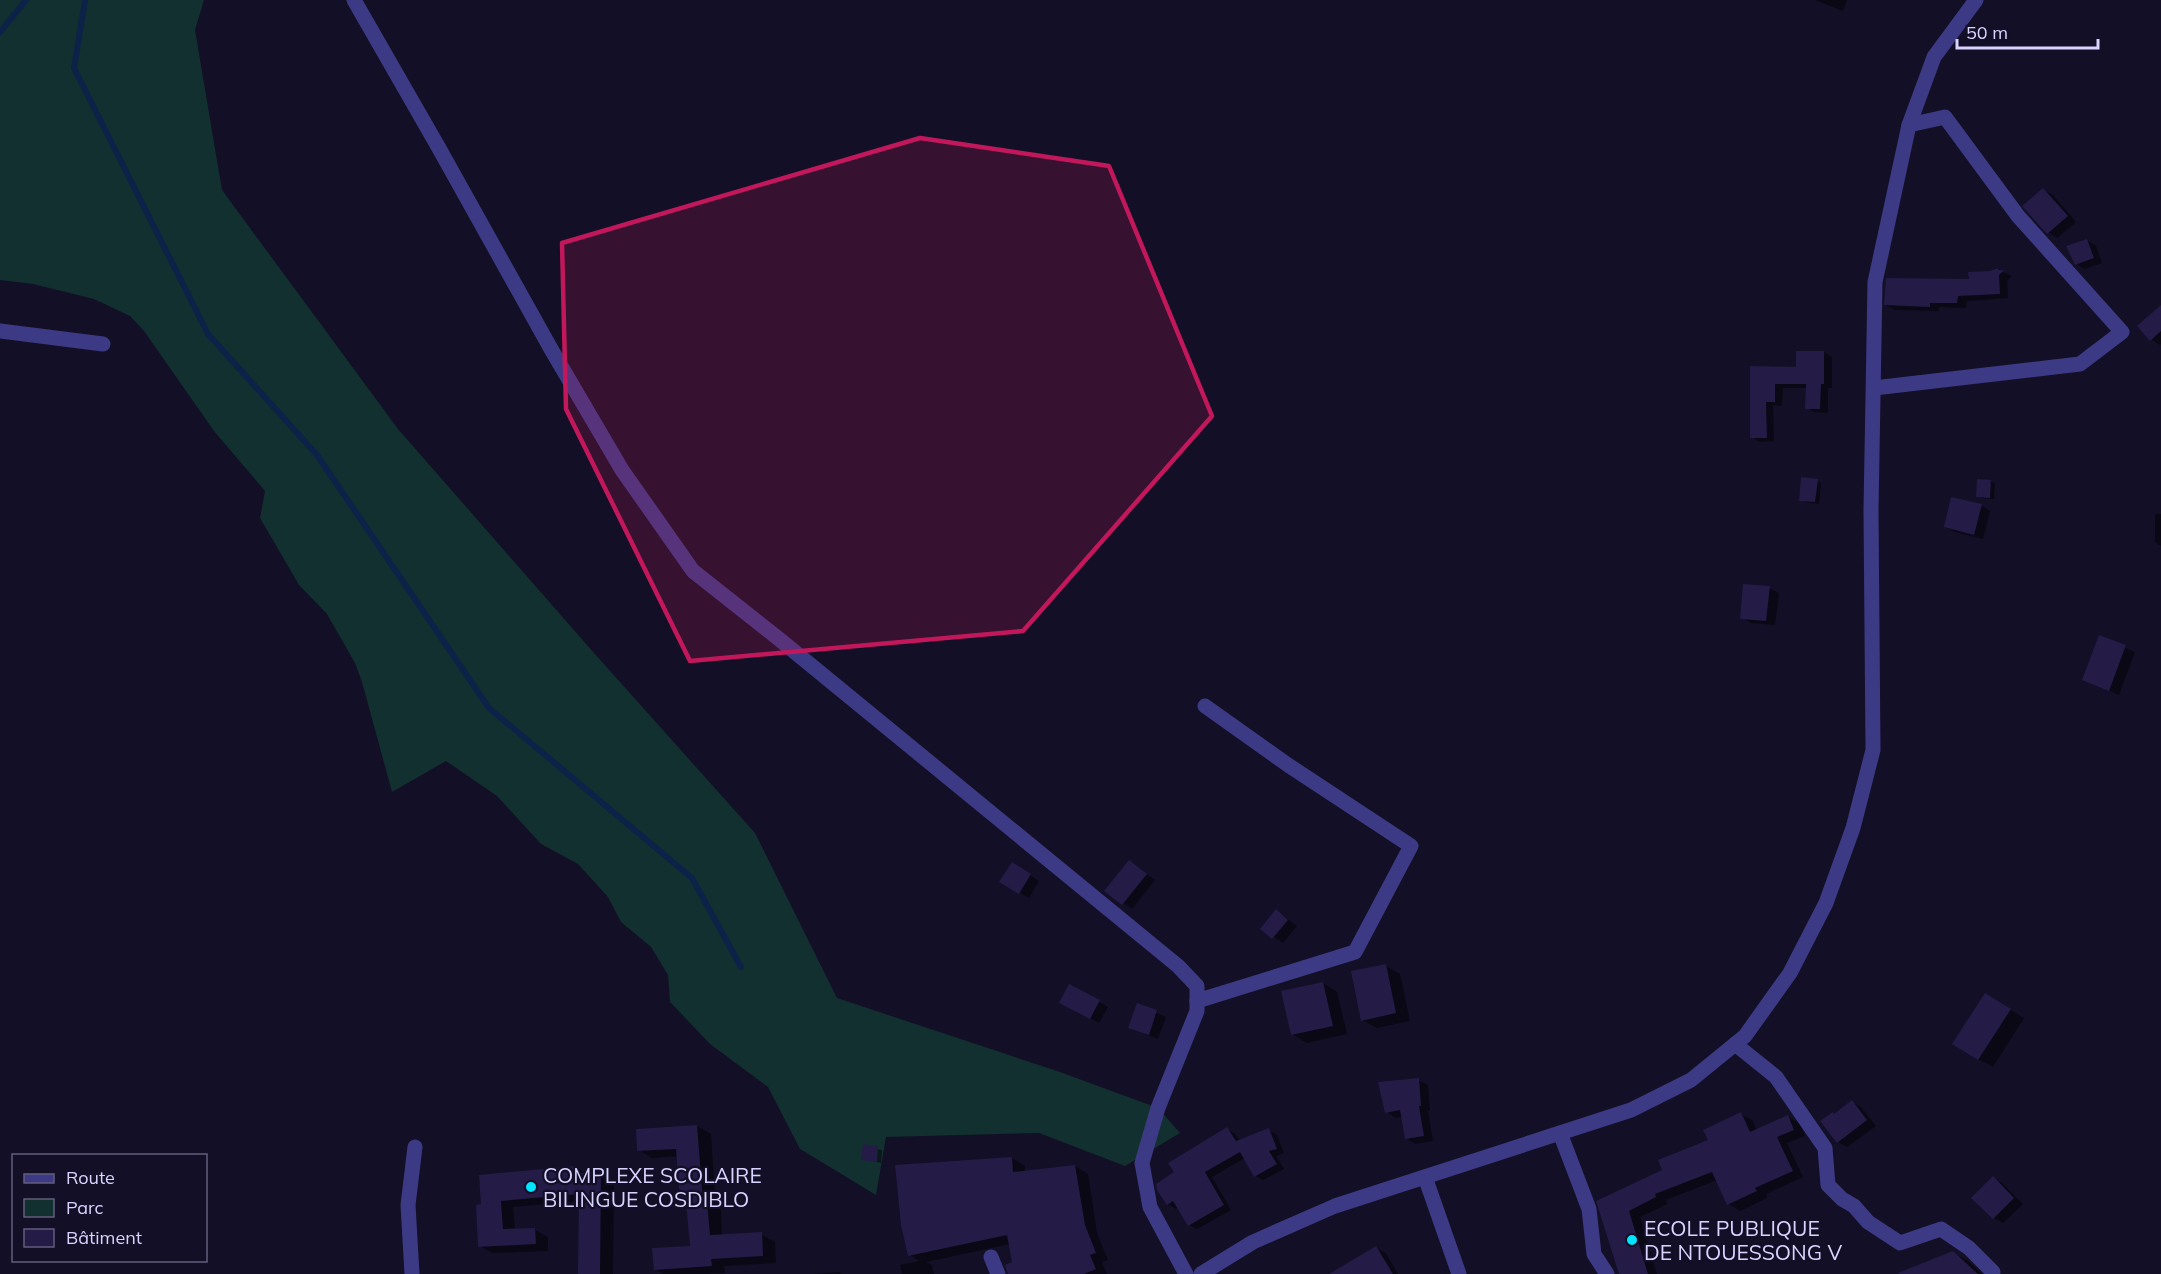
<svg xmlns="http://www.w3.org/2000/svg" width="2161" height="1274" viewBox="0 0 2161 1274" font-family="Mulish,sans-serif">
	<style>
		.green { fill: #12302f }
		.shadow { fill: #0007 }
		.lines { fill: none; stroke-linecap: round; stroke-linejoin: round }
		.stream { stroke: #0c2248; stroke-width: 6 }
		.building { fill: #241b47 }
		.street { stroke: #3d3a85; stroke-width: 15 }
		.marked { fill: #c2185b; fill-opacity: 0.2; stroke: #c2185b; stroke-width: 4.5; stroke-linejoin: round }
		.poi-dot { fill: #00e5ff; stroke: #130f26; stroke-width: 2 }
		.labels { text-anchor: middle; dominant-baseline: central; stroke-width: 4.5; stroke-linejoin: round; paint-order: stroke }
		.poi-label { font-size: 21px; fill: #d9d4ff; stroke: #130f26; text-anchor: start }
	</style>
	<rect width="100%" height="100%" fill="#130f26"/>
	<polygon class="green" points="0,0 204,0 195,30 222,190 398,429 594,653 755,833 837,998 1060,1072 1158,1108 1180,1133 1125,1166 1039,1133 886,1137 876,1195 800,1149 768,1087 710,1044 670,1002 668,975 651,947 621,922 608,897 578,864 541,844 497,796 446,761 392,792 362,682 355,663 327,614 299,585 260,518 265,491 214,431 144,331 130,316 94,299 33,284 0,280"/>
	<g class="shadow">
		<polygon points="1815,0 1847,0 1843,11"/>
		<polygon points="2043,190 2053,195 2076,222 2057,238 2048,232"/>
		<polygon points="2087,240 2096,246 2102,263 2085,269 2076,264"/>
		<polygon points="1998,270 2012,276 2007,281 2008,298 1967,301 1966,308 1939,307 1939,311 1895,310 1886,305 1970,281"/>
		<polygon points="2161,307 2161,344 2160,345 2151,339"/>
		<polygon points="1824,352 1832,357 1832,388 1828,388 1828,413 1814,412 1807,408 1807,388 1783,388 1782,406 1773,405 1774,441 1760,442 1752,437 1751,367 1798,368"/>
		<polygon points="1817,480 1821,483 1819,504 1805,502 1801,500"/>
		<polygon points="1979,481 1991,481 1995,484 1994,499 1982,498 1978,496"/>
		<polygon points="1981,505 1990,511 1983,539 1955,532 1946,527"/>
		<polygon points="2155,514 2161,514 2161,546 2155,542"/>
		<polygon points="1769,588 1779,593 1775,625 1751,623 1742,618"/>
		<polygon points="2100,637 2135,652 2119,695 2084,680"/>
		<polygon points="1129,862 1155,880 1132,909 1106,890"/>
		<polygon points="1012,864 1039,881 1029,898 1002,882"/>
		<polygon points="1277,911 1297,926 1283,943 1262,929"/>
		<polygon points="1386,966 1400,974 1410,1021 1377,1028 1362,1020"/>
		<polygon points="1323,983 1337,992 1347,1034 1307,1043 1292,1034"/>
		<polygon points="1070,986 1108,1007 1099,1023 1061,1002"/>
		<polygon points="2000,1003 2024,1018 1993,1067 1978,1059"/>
		<polygon points="1138,1005 1166,1017 1158,1039 1130,1028"/>
		<polygon points="1418,1080 1428,1085 1430,1111 1428,1111 1433,1141 1415,1144 1406,1138 1403,1116 1396,1118 1387,1112"/>
		<polygon points="1852,1102 1861,1107 1876,1126 1847,1147 1838,1142 1835,1115"/>
		<polygon points="1741,1114 1752,1120 1757,1130 1788,1117 1799,1123 1805,1136 1787,1143 1803,1177 1766,1194 1767,1198 1740,1211 1729,1204 1717,1180 1666,1200 1667,1204 1640,1217 1657,1274 1621,1274 1598,1202 1664,1171 1710,1140"/>
		<polygon points="697,1126 711,1134 716,1207 721,1210 722,1236 761,1234 775,1242 776,1263 724,1266 725,1273 705,1274 664,1274 655,1269 691,1247 688,1204 682,1201 679,1156 652,1158 639,1150"/>
		<polygon points="1227,1129 1235,1134 1240,1141 1269,1130 1277,1135 1284,1153 1276,1156 1284,1169 1263,1180 1255,1176 1245,1158 1212,1177 1231,1210 1197,1229 1189,1225 1179,1207 1176,1209 1168,1204 1158,1190 1176,1172"/>
		<polygon points="864,1146 882,1150 881,1163 863,1159"/>
		<polygon points="1012,1158 1025,1166 1025,1172 1075,1166 1088,1174 1097,1233 1108,1260 1102,1262 1107,1274 1009,1274 1014,1263 1010,1244 926,1262 932,1265 934,1274 902,1274 900,1265 919,1261 910,1255"/>
		<polygon points="575,1167 587,1175 601,1175 614,1182 613,1274 580,1274 580,1201 513,1207 515,1230 535,1230 548,1237 548,1251 492,1253 480,1246 477,1206"/>
		<polygon points="1993,1178 2002,1183 2023,1204 2003,1223 1994,1218"/>
		<polygon points="1376,1248 1386,1253 1398,1274 1350,1274"/>
		<polygon points="1953,1253 1968,1261 1982,1274 1915,1274"/>
		<polygon points="839,1272 843,1274 811,1274"/>
	</g>
	<g class="lines">
		<g class="stream">
			<polyline points="85,0 74,68 208,334 317,455 489,708 692,878 741,967"/>
			<polyline points="0,32 26,0"/>
		</g>
	</g>
	<g class="building">
		<polygon points="2043,188 2068,216 2047,234 2022,206"/>
		<polygon points="2087,239 2094,258 2075,265 2066,246"/>
		<polygon points="1998,268 1998,270 2004,270 1999,275 2000,294 1958,296 1957,303 1930,303 1930,307 1884,305 1886,278 1969,279 1968,272 1990,271"/>
		<polygon points="2161,305 2161,331 2150,341 2137,326"/>
		<polygon points="1796,351 1824,351 1824,384 1821,384 1820,409 1805,409 1806,384 1775,384 1775,402 1766,402 1767,438 1750,438 1750,366 1796,367"/>
		<polygon points="1801,477 1818,479 1815,502 1799,501"/>
		<polygon points="1977,479 1991,480 1990,498 1976,497"/>
		<polygon points="1951,497 1982,504 1974,535 1944,527"/>
		<polygon points="1743,584 1770,586 1766,621 1740,619"/>
		<polygon points="2099,635 2126,645 2109,691 2082,680"/>
		<polygon points="1129,860 1147,874 1122,905 1104,891"/>
		<polygon points="1012,862 1031,874 1019,894 999,882"/>
		<polygon points="1276,909 1288,920 1272,939 1260,929"/>
		<polygon points="1386,964 1396,1013 1361,1021 1351,971"/>
		<polygon points="1323,982 1333,1026 1291,1035 1281,991"/>
		<polygon points="1069,984 1100,1000 1090,1019 1059,1003"/>
		<polygon points="1985,993 2011,1009 1978,1060 1952,1044"/>
		<polygon points="1137,1003 1157,1010 1149,1035 1128,1028"/>
		<polygon points="1419,1078 1421,1106 1419,1106 1424,1136 1405,1139 1400,1110 1385,1113 1378,1082"/>
		<polygon points="1852,1100 1867,1120 1837,1143 1820,1121 1833,1112 1834,1114"/>
		<polygon points="1741,1112 1750,1132 1788,1115 1794,1130 1777,1137 1793,1171 1755,1188 1757,1191 1727,1205 1712,1172 1655,1194 1656,1197 1629,1211 1648,1274 1619,1274 1596,1201 1662,1170 1658,1160 1708,1140 1703,1130"/>
		<polygon points="697,1125 703,1201 707,1201 710,1235 762,1232 763,1256 711,1259 712,1266 654,1270 652,1248 690,1246 686,1201 680,1201 676,1149 637,1151 636,1129"/>
		<polygon points="1227,1127 1236,1141 1269,1128 1277,1149 1269,1151 1277,1164 1254,1177 1240,1152 1205,1172 1224,1205 1188,1226 1173,1201 1167,1205 1157,1190 1156,1184 1174,1172 1168,1163"/>
		<polygon points="863,1144 878,1146 877,1162 861,1160"/>
		<polygon points="1012,1157 1013,1172 1075,1165 1085,1225 1096,1253 1090,1255 1096,1269 1084,1274 1008,1274 1005,1265 1012,1262 1007,1235 908,1256 901,1225 895,1165"/>
		<polygon points="575,1166 576,1173 601,1173 600,1274 578,1274 579,1194 501,1201 503,1229 535,1228 536,1244 478,1247 476,1205 481,1204 479,1175"/>
		<polygon points="1993,1176 2014,1198 1993,1219 1971,1198"/>
		<polygon points="1376,1246 1393,1274 1329,1274"/>
		<polygon points="1953,1251 1978,1274 1899,1274 1898,1273"/>
	</g>
	<g class="lines">
		<g class="street">
			<polyline points="354,0 440,150 551,349 622,470 693,571 779,639 1178,966 1197,986 1197,1011 1158,1108 1142,1163 1150,1207 1186,1274"/>
			<polyline points="0,331 103,344"/>
			<polyline points="1874,388 2080,364 2122,332 2018,216 1945,117 1909,125"/>
			<polyline points="1197,1001 1355,952 1411,846 1288,765 1205,706"/>
			<polyline points="1735,1044 1776,1077 1825,1148 1828,1185 1842,1199 1854,1206 1868,1222 1900,1243 1941,1229 1969,1248 1993,1272"/>
			<polyline points="1560,1133 1589,1209 1594,1254 1607,1274"/>
			<polyline points="1425,1177 1459,1274"/>
			<polyline points="991,1257 998,1274"/>
			<polyline points="412,1274 408,1205 415,1147"/>
			<polyline points="1201,1274 1253,1242 1335,1206 1631,1110 1691,1080 1745,1036 1790,973 1826,903 1853,828 1873,750 1871,510 1875,282 1909,125 1934,57 1976,0"/>
		</g>
	</g>
	<path class="marked" d="M920 138 1109 166 1212 416 1023 631 690 661 566 409 562 243Z"/>
	<g class="poi-dot">
		<circle cx="531" cy="1187" r="6"/>
		<circle cx="1632" cy="1240" r="6"/>
	</g>
	<g class="labels">
		<g class="poi-label">
			<text x="543" y="1175">COMPLEXE SCOLAIRE<tspan x="543" dy="24">BILINGUE COSDIBLO</tspan></text>
			<text x="1644" y="1228">ECOLE PUBLIQUE<tspan x="1644" dy="24">DE NTOUESSONG V</tspan></text>
		</g>
	</g>
	<rect x="12" y="1154" width="195" height="108" fill="#130f26" stroke="#625e7d" stroke-width="1.5"/>
	<rect x="24" y="1174" width="30" height="9" fill="#3d3a85" stroke="#625e7d" stroke-width="1.5"/>
	<text x="66" y="1184" font-size="18" fill="#d9d4ff">Route</text>
	<rect x="24" y="1199" width="30" height="18" fill="#12302f" stroke="#625e7d" stroke-width="1.5"/>
	<text x="66" y="1214" font-size="18" fill="#d9d4ff">Parc</text>
	<rect x="24" y="1229" width="30" height="18" fill="#241b47" stroke="#625e7d" stroke-width="1.5"/>
	<text x="66" y="1244" font-size="18" fill="#d9d4ff">Bâtiment</text>
	<path d="M1957 39v9h141v-9" fill="none" stroke="#d9d4ff" stroke-width="3"/>
	<text x="1966" y="39" font-size="18" fill="#d9d4ff" stroke="#130f26" stroke-width="4.5" paint-order="stroke">50 m</text>
</svg>
